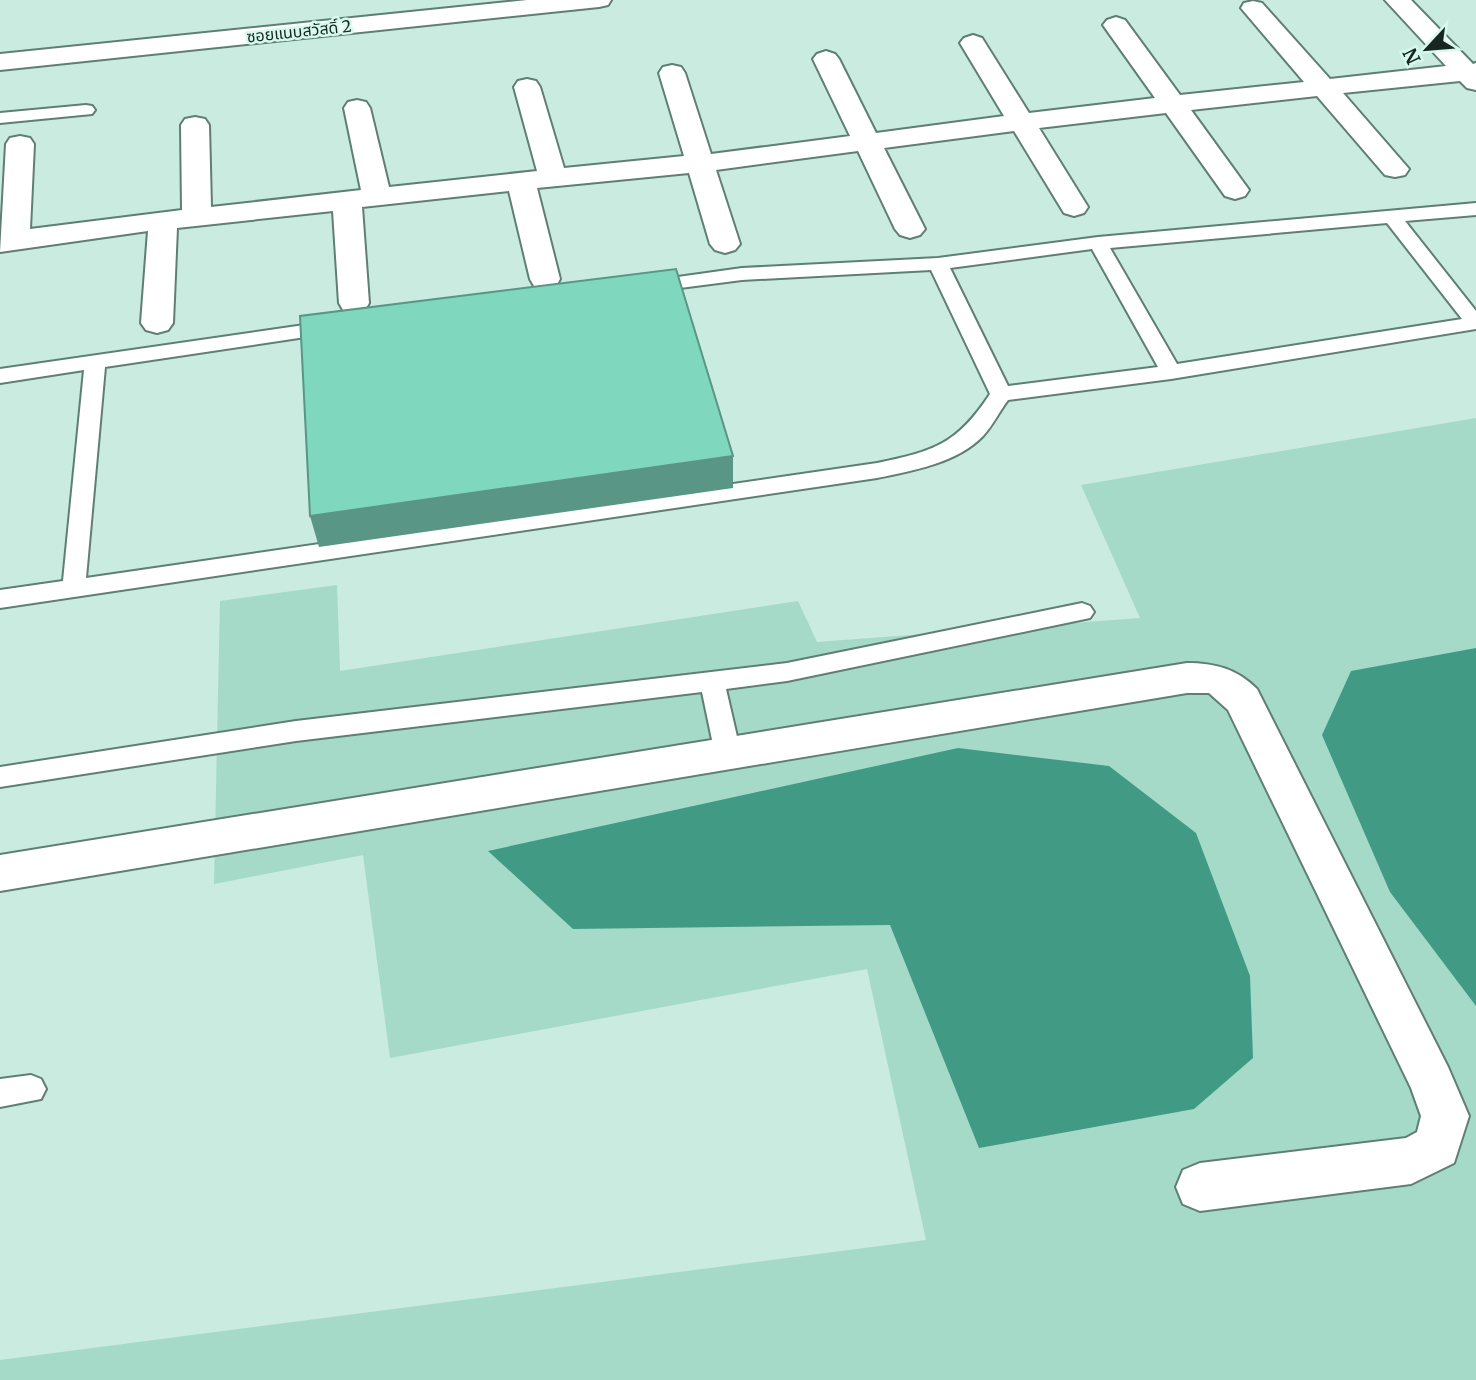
<svg xmlns="http://www.w3.org/2000/svg" width="1476" height="1380" viewBox="0 0 1476 1380" font-family="Merriweather,'Noto Sans Thai',serif">
	<style>
		.green { fill: #a5d9c8 }
		.water { fill: #419b84 }
		.lines { fill: none; stroke-linecap: round; stroke-linejoin: round }
		.service-casing { stroke: #5f7e74; stroke-width: 4 }
		.minor-casing { stroke: #5f7e74; stroke-width: 4 }
		.service { fill: #fff; fill-rule: evenodd }
		.minor { fill: #fff; fill-rule: evenodd }
		.shaded-wall { fill: #599685 }
		.building { fill: #7fd7be; stroke: #599685; stroke-width: 2 }
		.labels { text-anchor: middle; dominant-baseline: central; stroke-width: 5; stroke-linejoin: round; paint-order: stroke }
		.far-street-label { font-size: 16px; fill: #182521; stroke: #d6f9ed }
	</style>
	<rect width="100%" height="100%" fill="#c9ebe0"/>
	<polygon class="green" points="1476,418 1476,1380 0,1380 0,1360 926,1240 867,969 390,1058 363,855 214,884 220,601 337,585 340,671 798,601 817,642 1140,618 1081,485"/>
	<g class="water">
		<polygon points="1476,648 1476,1006 1390,892 1322,735 1351,671"/>
		<polygon points="958,748 1109,766 1196,833 1250,976 1253,1058 1194,1109 979,1148 890,925 573,929 488,851"/>
	</g>
	<g class="lines">
		<defs>
			<g id="service">
				<polygon points="86,105 92,106 95,110 92,114 0,123 0,113"/>
				<path d="M1476 203V215L1405 221 1476 311V329L1171 379 1008 400C999 412 993 425 983 436 957 463 912 471 877 478L0 608V590L63 581 84 370 0 383V369L332 321 339 323 342 327 339 331 332 333 105 367 86 578 877 463C935 451 957 444 990 394L931 270 742 280 649 292 642 290 639 286 642 282 742 268 938 258 1098 237ZM1387 223 1462 319 1177 364 1110 248ZM1092 249 1158 367 1008 386 950 268Z"/>
				<polygon points="1082,603 1090,606 1094,612 1090,618 787,681 726,689 741,754 737,761 728,764 719,761 715,754 702,692 296,741 0,787 0,767 296,721 787,663"/>
				<polygon points="31,1075 41,1079 46,1089 41,1099 0,1107 0,1079"/>
			</g>
			<g id="minor">
				<polygon points="527,0 611,0 608,5 599,7 0,70 0,54"/>
				<polygon points="1385,0 1411,0 1473,64 1476,63 1476,90 1467,88 1460,81 1343,93 1409,169 1405,175 1395,177 1385,175 1317,96 1191,110 1249,190 1245,196 1235,199 1225,196 1166,113 1039,128 1088,207 1084,213 1074,216 1064,213 1014,131 884,148 925,229 920,235 910,238 900,235 895,229 858,151 716,170 740,244 735,250 725,253 715,250 710,244 689,173 537,188 560,279 556,286 545,288 534,286 530,279 509,191 362,207 369,303 365,310 354,313 343,310 339,303 333,211 177,228 173,323 168,330 157,333 146,330 141,323 148,231 0,252 6,144 10,138 20,136 30,138 34,144 30,229 182,210 181,125 185,119 195,117 205,119 209,125 211,207 361,190 344,108 348,102 357,100 366,102 370,108 389,187 537,171 514,87 518,81 527,79 536,81 540,87 564,168 684,156 659,73 663,67 672,65 681,67 685,73 711,154 850,136 813,59 817,54 826,51 835,54 839,59 876,133 1004,116 960,43 964,38 973,35 982,38 1029,113 1155,98 1103,25 1107,20 1116,17 1125,20 1180,95 1304,82 1241,8 1244,3 1253,1 1262,3 1330,79 1446,66"/>
				<path d="M1187 663C1215 663 1237 669 1257 689L1448 1067 1469 1116 1454 1163 1411 1184 1200 1211 1183 1204 1176 1187 1183 1170 1200 1163 1406 1138 1417 1132 1421 1116 1411 1088 1228 710 1209 693H1187L0 891V855Z"/>
			</g>
		</defs>
		<use href="#service" class="service-casing"/>
		<use href="#minor" class="minor-casing"/>
		<use href="#service" class="service"/>
		<use href="#minor" class="minor"/>
	</g>
	<polygon class="shaded-wall" points="733,456 733,488 319,547 310,516"/>
	<polygon class="building" points="676,269 733,456 310,516 300,316"/>
	<g class="labels">
		<g class="far-street-label">
			<text transform="translate(299 31) rotate(-6)">ซอยแนบสวัสดิ์ 2</text>
		</g>
	</g>
	<g transform="translate(1427 49) rotate(244)" stroke="#d6f9ed" stroke-width="5" paint-order="stroke">
	<path d="M0-5L12 26L0 18L-12 26Z" fill="#182521"/>
	<text y="-10" font-size="19" font-weight="bold" text-anchor="middle" fill="#182521">N</text>
	</g>
</svg>
